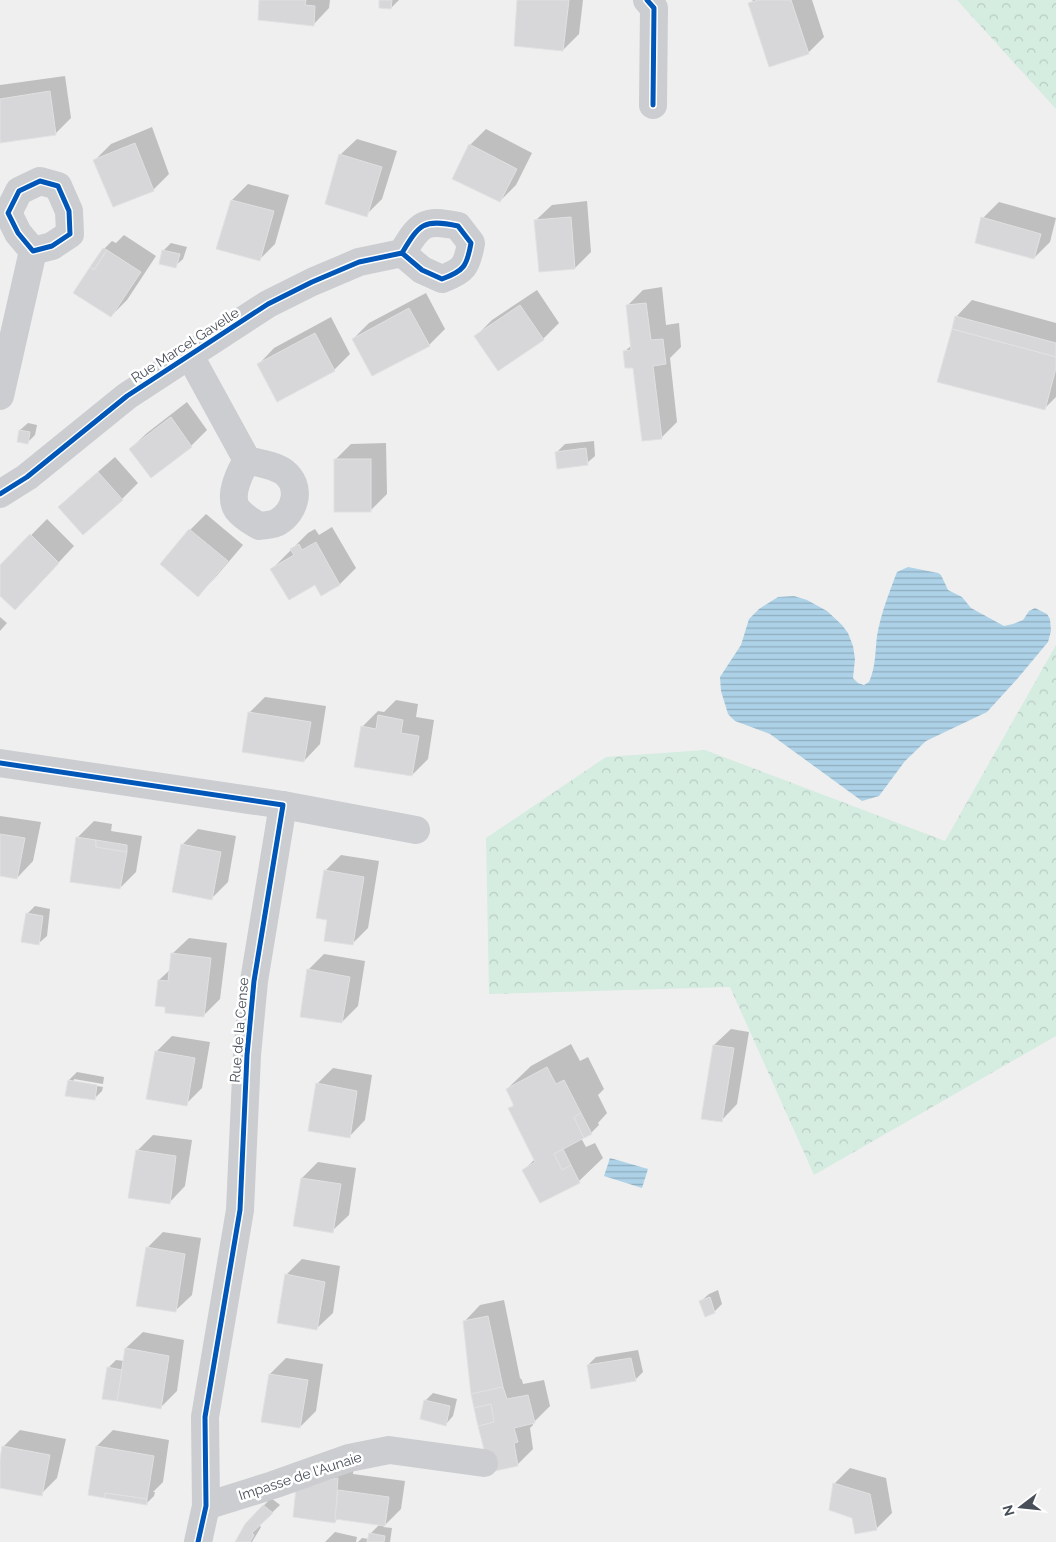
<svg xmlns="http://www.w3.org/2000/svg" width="1056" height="1542" viewBox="0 0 1056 1542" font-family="Raleway,sans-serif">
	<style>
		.forest { fill: url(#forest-crowns) }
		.water { fill: url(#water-rules) }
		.shadow { fill: #0003 }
		.building { fill: #d7d7d9; stroke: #e0e1e2 }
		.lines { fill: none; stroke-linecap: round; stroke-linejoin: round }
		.street { stroke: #cbcdd0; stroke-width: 28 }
		.cycleway-casing { stroke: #fff; stroke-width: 8 }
		.cycleway { stroke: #0057b8; stroke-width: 5 }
		.labels { text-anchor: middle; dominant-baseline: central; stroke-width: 5; stroke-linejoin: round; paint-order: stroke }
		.street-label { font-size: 14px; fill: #484f59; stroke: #fff }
	</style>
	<defs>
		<pattern id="forest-crowns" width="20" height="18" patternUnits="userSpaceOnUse" patternTransform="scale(1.25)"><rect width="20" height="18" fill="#d5ece1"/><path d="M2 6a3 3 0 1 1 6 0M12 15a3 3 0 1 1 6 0" fill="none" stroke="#b8ccc3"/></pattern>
		<pattern id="water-rules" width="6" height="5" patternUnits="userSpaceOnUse" patternTransform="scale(1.25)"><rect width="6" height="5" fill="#add2e7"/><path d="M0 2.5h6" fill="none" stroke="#8fadbe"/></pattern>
	</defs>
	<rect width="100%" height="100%" fill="#efefef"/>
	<g class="forest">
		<polygon points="957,0 1056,0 1056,109"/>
		<polygon points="1056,645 1056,1036 814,1175 730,987 489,994 486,838 606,757 705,750 945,841"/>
	</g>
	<g class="water">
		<path d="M908 567 938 573 941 575 948 590 962 597 971 608 1004 626 1013 624 1023 620 1029 611 1035 608 1047 614 1050 619 1051 631 1048 642 1018 678 987 712 926 741 905 761 879 796 862 801 770 734 735 721 728 714 721 691 720 677 741 645 749 619 759 609 778 597 794 596 807 600 827 611 842 625 848 633 853 646 855 659 853 678 858 683 864 685 869 682C876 667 875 651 877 636 881 613 889 593 897 572Z"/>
		<polygon points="610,1158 648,1169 642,1188 604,1176"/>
	</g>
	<g class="shadow">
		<polygon points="261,0 330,0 329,8 313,25"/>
		<polygon points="381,0 399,0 391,8"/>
		<polygon points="519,0 583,0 579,34 563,50"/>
		<polygon points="753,0 812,0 824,37 808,53 750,4"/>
		<polygon points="65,76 71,118 55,134 0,141 0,85"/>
		<polygon points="152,127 169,174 153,190 95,160 111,144"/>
		<polygon points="486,129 532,153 516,185 500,201 470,145"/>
		<polygon points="357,139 397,151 382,199 366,215 340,155"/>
		<polygon points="248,184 289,195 275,244 259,260 218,249 232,200"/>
		<polygon points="587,201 591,252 575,268 535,221 552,205"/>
		<polygon points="999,202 1056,218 1050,242 1034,258 983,218"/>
		<polygon points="124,235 156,256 127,300 111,316 104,249 112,241 116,243"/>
		<polygon points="171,243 187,247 183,259 175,266 163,251"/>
		<polygon points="662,287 666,325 679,323 681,347 670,358 677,422 661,438 634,366 624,352 632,345 627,306 643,290"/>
		<polygon points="537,290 559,323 543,339 498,369 476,336 492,320"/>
		<polygon points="426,293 445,329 429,345 353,339 369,323"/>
		<polygon points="972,300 1056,323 1056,397 1044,409 956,317"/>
		<polygon points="331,317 350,354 334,370 258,365 274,348"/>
		<polygon points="187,402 207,430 191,446 130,449 147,433"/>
		<polygon points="28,423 37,425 35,435 27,443 20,430"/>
		<polygon points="594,441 595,456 587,463 557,452 565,444"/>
		<polygon points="386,443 387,494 371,510 335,460 351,444"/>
		<polygon points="115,457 138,483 122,499 60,507 76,491"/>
		<polygon points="206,514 243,545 214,579 198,595 190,530"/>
		<polygon points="47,519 74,546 31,592 0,594 0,567"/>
		<polygon points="332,527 356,568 340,584 322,594 316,583 272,569 308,533 315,529 319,535"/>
		<polygon points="0,617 7,623 0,631"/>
		<polygon points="265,697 326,706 320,744 304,761 249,713"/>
		<polygon points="396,700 418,704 416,717 434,720 428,759 412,775 362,727 378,711 384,712"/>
		<polygon points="0,816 41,822 33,861 17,878 0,874"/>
		<polygon points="94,821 112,824 111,831 142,836 136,872 120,888 78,837"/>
		<polygon points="198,829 236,836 228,882 212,898 182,845"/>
		<polygon points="341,855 379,861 368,928 352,944 328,919 325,871"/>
		<polygon points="35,906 50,909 47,936 39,943 27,914"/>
		<polygon points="189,938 227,943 220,999 204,1015 167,1006 159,980 171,969 172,954"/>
		<polygon points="324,954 365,961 358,1006 342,1022 308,970"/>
		<polygon points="731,1029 749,1032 737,1104 721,1121 702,1118 714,1045"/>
		<polygon points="172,1036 210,1042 202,1088 186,1104 156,1052"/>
		<polygon points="571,1044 580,1061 588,1057 604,1089 598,1095 607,1113 598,1123 599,1125 591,1133 581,1138 586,1147 595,1143 603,1158 579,1181 524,1170 535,1159 510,1109 514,1104 507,1089 531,1066"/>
		<polygon points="333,1068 372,1075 365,1120 349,1137 317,1084"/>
		<polygon points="77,1072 104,1077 103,1084 74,1079 74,1082 103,1087 102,1091 94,1099 69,1080"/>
		<polygon points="153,1135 192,1140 185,1186 169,1203 137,1151"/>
		<polygon points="318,1162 356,1168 349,1215 332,1231 294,1225 302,1178"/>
		<polygon points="163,1232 201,1238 192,1295 175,1311 147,1248"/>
		<polygon points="302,1259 340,1266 333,1313 316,1329 286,1275"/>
		<polygon points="718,1290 722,1304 714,1312 701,1301 709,1294"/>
		<polygon points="504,1300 520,1378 522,1380 523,1384 544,1380 550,1406 533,1423 533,1425 530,1428 533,1449 517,1465 464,1322 480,1305"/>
		<polygon points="143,1332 184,1340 177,1391 161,1407 108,1368 116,1360 124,1361 126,1348"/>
		<polygon points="638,1350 643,1372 635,1380 588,1365 596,1357"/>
		<polygon points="286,1358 323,1364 316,1411 300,1427 270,1374"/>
		<polygon points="433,1393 457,1399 453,1416 446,1424 425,1401"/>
		<polygon points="20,1430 66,1439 57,1478 41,1494 0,1487 0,1467 4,1446"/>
		<polygon points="113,1430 169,1440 163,1482 153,1492 155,1492 154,1496 146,1504 97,1446"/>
		<polygon points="354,1463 353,1474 405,1481 401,1509 383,1527 392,1528 390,1542 358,1542 362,1538 369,1539 370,1534 380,1524 338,1518 335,1522 297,1490"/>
		<polygon points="850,1468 886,1478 892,1513 876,1529 853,1517 834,1484"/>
		<polygon points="271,1498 280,1505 259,1525 261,1527 252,1542 236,1542 246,1524"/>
		<polygon points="335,1532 357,1537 356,1542 325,1542"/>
	</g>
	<g class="building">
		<polygon points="259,0 306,0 305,5 315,6 314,26 258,20"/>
		<polygon points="379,0 392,0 391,9 379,8"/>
		<polygon points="517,0 569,0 563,51 514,46"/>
		<polygon points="758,0 791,0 809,54 769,67 748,3"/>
		<polygon points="50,91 56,135 0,143 0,99"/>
		<polygon points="135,143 154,191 113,207 93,160"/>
		<polygon points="469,144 517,169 500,202 452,179"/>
		<polygon points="339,154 382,167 367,217 325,204"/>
		<polygon points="231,200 274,211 260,261 216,249"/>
		<polygon points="571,217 575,269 539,272 534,220"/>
		<polygon points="981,217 1041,234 1034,259 975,243"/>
		<polygon points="103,248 107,250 94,270 90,267"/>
		<polygon points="107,250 141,272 111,317 73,293 90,267 94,270"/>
		<polygon points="162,250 180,254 176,268 159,264"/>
		<polygon points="646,303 651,340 663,339 666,364 653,366 662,439 642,441 633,368 625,368 623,351 631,350 626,305"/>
		<polygon points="520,305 544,340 498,371 474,336"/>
		<polygon points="409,308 430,346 372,376 352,339"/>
		<polygon points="955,316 1056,343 1056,357 952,329"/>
		<polygon points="952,329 1056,357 1056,368 1045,410 937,382"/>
		<polygon points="315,333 335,371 277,402 257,364"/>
		<polygon points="171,417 192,447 151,478 129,449"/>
		<polygon points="19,430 30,432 28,444 17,442"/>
		<polygon points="586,448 588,465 557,469 555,452"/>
		<rect x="334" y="459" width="37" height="53"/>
		<polygon points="98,472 123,500 83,535 58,507"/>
		<polygon points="189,529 228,561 198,597 160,564"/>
		<polygon points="30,534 59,563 15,610 0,596 0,565"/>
		<polygon points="316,542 340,585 321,596 315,585 289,600 270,569 294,555 290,549 299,544 302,550"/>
		<polygon points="248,712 311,722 304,762 242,752"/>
		<polygon points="378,715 403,720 401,733 419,736 412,776 354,767 361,726 376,729"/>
		<polygon points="0,834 25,838 17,879 0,876"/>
		<polygon points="76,837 96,840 96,847 127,852 120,889 70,882"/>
		<polygon points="96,840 127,845 127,852 96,847"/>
		<polygon points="181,844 221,852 212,900 172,892"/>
		<polygon points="324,870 364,877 353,945 324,941 327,920 316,918"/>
		<polygon points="26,913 43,916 39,945 21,942"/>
		<polygon points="171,953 211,958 204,1017 165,1013 165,1007 155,1006 158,980 168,981"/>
		<polygon points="307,969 350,977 342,1023 300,1017"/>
		<polygon points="713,1045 734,1048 722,1122 701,1119"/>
		<polygon points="155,1051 195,1058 187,1106 146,1099"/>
		<polygon points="547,1067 556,1084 564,1080 581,1113 574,1117 584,1138 554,1154 562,1170 571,1165 580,1183 540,1203 522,1170 535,1162 508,1108 514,1106 506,1089"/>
		<polygon points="68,1080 97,1085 95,1100 65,1096"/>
		<polygon points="316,1083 357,1091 350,1138 308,1131"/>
		<polygon points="581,1113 592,1134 584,1138 574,1117"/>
		<polygon points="563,1149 571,1165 562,1170 554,1154"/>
		<polygon points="136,1150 176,1156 170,1204 128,1198"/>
		<polygon points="301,1178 341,1184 333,1233 293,1226"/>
		<polygon points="146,1247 185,1254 176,1312 136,1306"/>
		<polygon points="285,1274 325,1282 317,1330 277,1323"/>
		<polygon points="710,1297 715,1313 705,1317 699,1301"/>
		<polygon points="488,1316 503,1387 471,1394 463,1321"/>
		<polygon points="125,1348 169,1356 161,1409 117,1401"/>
		<polygon points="631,1358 636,1381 591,1389 587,1365"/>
		<polygon points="107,1367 122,1370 117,1401 102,1399"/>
		<polygon points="269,1374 308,1380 300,1428 261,1422"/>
		<polygon points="503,1387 507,1399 528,1395 535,1423 514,1428 518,1442 514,1443 518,1466 490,1472 478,1426 494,1422 491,1404 474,1408 471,1394"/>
		<polygon points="424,1400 450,1406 446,1426 420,1419"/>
		<polygon points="491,1404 494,1422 478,1426 474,1408"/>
		<polygon points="2,1446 50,1455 42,1496 0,1488 0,1460"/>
		<polygon points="96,1446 154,1456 147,1499 105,1493 105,1498 88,1495"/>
		<polygon points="338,1478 335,1523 293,1517 296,1489 312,1483"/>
		<polygon points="833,1483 870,1494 877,1530 855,1534 852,1518 829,1510"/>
		<polygon points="338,1490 389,1497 385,1526 335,1519"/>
		<polygon points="105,1493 147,1499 147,1505 105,1498"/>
		<polygon points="263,1505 273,1513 252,1533 254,1535 250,1542 235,1542 245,1524"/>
		<polygon points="369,1533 385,1536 384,1542 367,1542"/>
	</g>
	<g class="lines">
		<g class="street">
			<polyline points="647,0 654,8 653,105"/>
			<polygon points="40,181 58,186 69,211 70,234 52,246 33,251 18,233 8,213 19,191"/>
			<path d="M190 356 247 460C240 472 228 495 237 509 243 517 251 521 259 526 265 525 274 525 278 522 296 511 302 486 284 472 274 465 259 463 247 460"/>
			<polyline points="0,396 33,251"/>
			<path d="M0 494 27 477 127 396 268 304 312 282 359 262 402 253C419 225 423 218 458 226L471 243C467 266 464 271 442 279L422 270 402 253"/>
			<polyline points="0,763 283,805 254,981 247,1055 240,1210 205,1417 206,1506 198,1542"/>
			<polyline points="283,805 416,830"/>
			<polyline points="206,1506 273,1485 349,1458 389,1450 484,1463"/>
		</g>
		<defs>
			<g id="cycleway">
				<polyline points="647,0 654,8 653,105"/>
				<polygon points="40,181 58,186 69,211 70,234 52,246 33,251 18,233 8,213 19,191"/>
				<path d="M0 494 27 477 127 396 268 304 312 282 359 262 402 253C419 225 423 218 458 226L471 243C467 266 464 271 442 279L422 270 402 253"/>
				<polyline points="0,763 283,805 254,981 247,1055 240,1210 205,1417 206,1506 198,1542"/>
			</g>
		</defs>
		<use href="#cycleway" class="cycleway-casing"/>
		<use href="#cycleway" class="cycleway"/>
	</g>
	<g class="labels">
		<g class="street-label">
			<text transform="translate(185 345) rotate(-33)">Rue Marcel Gavelle</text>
			<text transform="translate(239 1030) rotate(-85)">Rue de la Cense</text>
			<text transform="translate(300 1476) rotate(-18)">Impasse de l'Aunaie</text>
		</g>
	</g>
	<g transform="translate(1021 1507) rotate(254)" stroke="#ffffff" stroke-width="4" paint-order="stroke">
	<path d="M0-4L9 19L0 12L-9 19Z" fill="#484f59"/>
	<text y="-8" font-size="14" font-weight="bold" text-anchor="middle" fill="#484f59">N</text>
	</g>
</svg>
